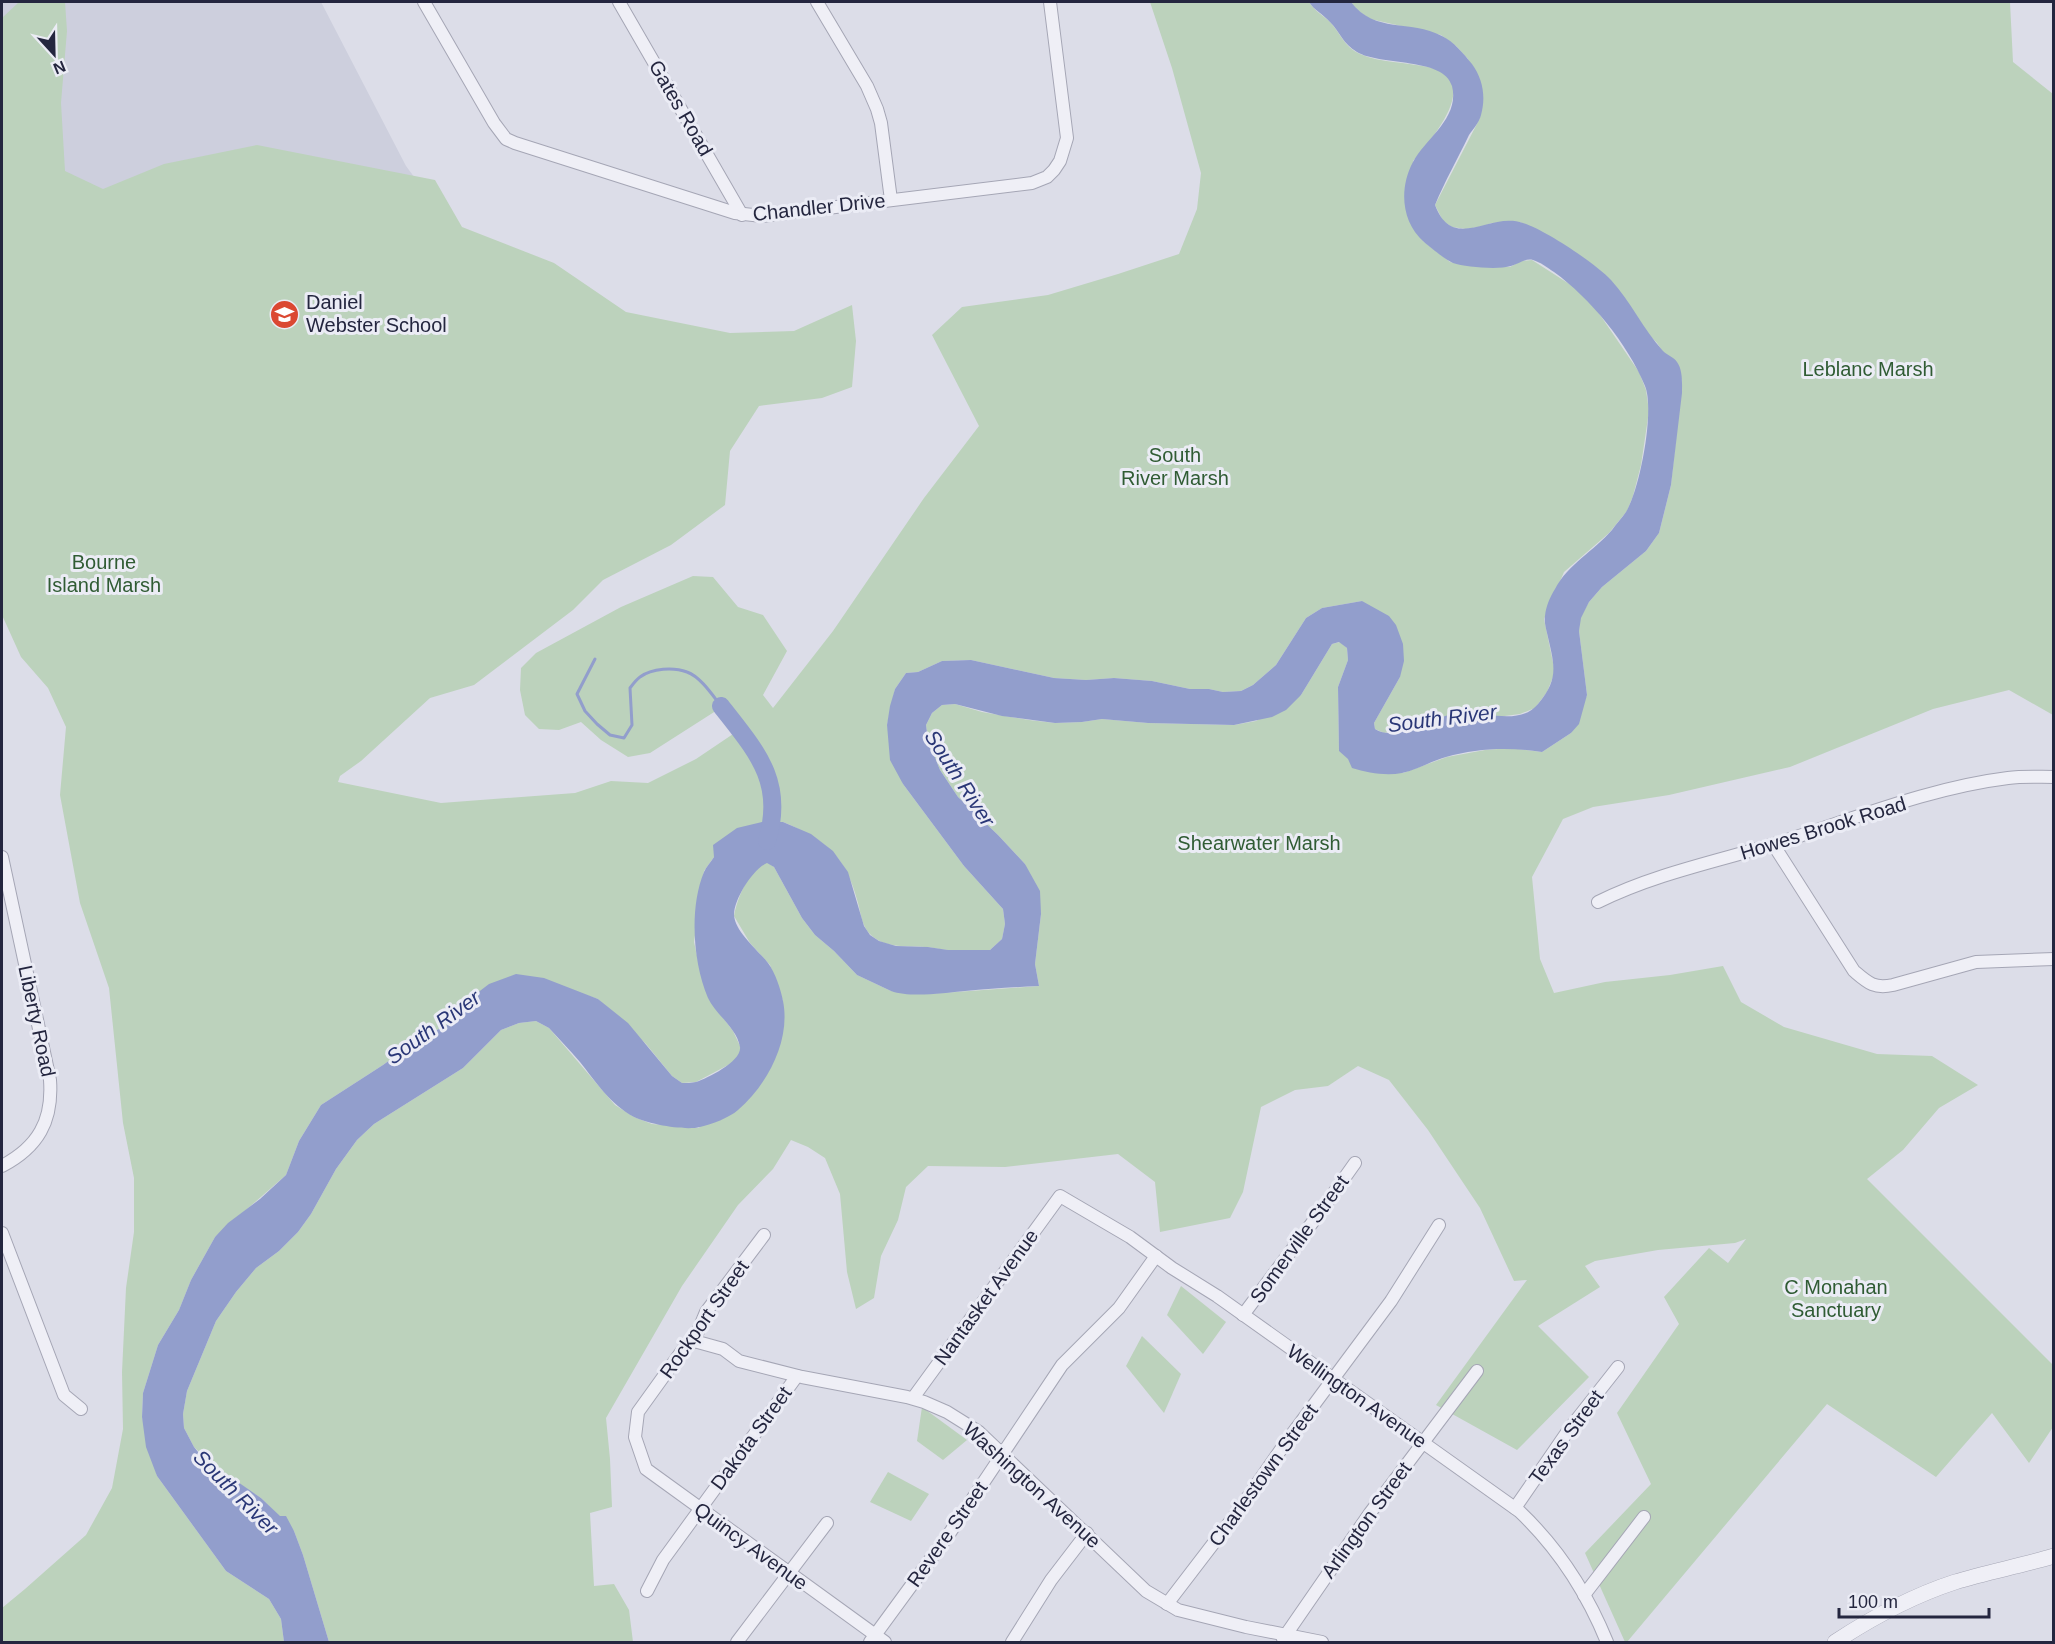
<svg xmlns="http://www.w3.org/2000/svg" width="2055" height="1644" viewBox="0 0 2055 1644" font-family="Arial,sans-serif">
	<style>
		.built { fill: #cdcfdd }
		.green { fill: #bcd2bc }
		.water { fill: #929ecc }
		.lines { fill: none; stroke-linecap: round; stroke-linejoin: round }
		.stream { stroke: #929ecc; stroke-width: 3 }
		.river { stroke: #929ecc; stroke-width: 18 }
		.minor-casing { stroke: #a5a6b5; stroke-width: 14 }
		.tertiary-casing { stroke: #a5a6b5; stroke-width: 16 }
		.minor { stroke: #efeff6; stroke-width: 12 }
		.tertiary { stroke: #efeff6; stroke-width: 15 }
		.labels { text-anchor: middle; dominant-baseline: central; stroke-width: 6; stroke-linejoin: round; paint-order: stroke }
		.street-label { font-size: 20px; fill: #24263f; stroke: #ebecf5 }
		.poi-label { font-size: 20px; fill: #24263f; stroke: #ebecf5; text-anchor: start }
		.park-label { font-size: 20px; fill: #305c34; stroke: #ebecf5 }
		.water-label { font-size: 21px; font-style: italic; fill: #2a3777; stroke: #ebecf5 }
	</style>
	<rect width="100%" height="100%" fill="#dcdde8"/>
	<polygon class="built" points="2,2 321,2 406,166 432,201 2,232"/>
	<g class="green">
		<path d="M19 2H65L67 31 61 103 65 171 103 189 164 164 257 145 435 180 462 227 554 263 626 312 730 333 794 331 852 305 856 341 852 387 822 398 759 406 730 451 725 505 671 545 603 580 573 610 474 685 430 698 361 761 340 776 338 782 441 803 575 793 611 781 648 783 696 759 739 730 722 707 650 753 628 757 601 740 581 722 559 730 539 729 525 715 520 690 521 668 536 653 621 607 693 576 713 577 738 607 763 615 787 651 763 695 773 708 833 631 924 498 979 426 932 335 962 307 1048 295 1118 274 1179 254 1197 209 1201 173 1172 68 1150 2H1309C1314 10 1321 14 1329 21 1340 32 1344 47 1360 54 1381 63 1406 62 1428 67 1485 79 1431 140 1413 161L1423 241 1450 262 1465 265 1510 267 1521 261 1532 260 1574 287 1596 309 1639 372 1646 390 1649 411 1641 465 1633 496 1627 511 1609 533 1564 572 1544 619 1555 672 1547 692 1535 708 1520 714 1497 717 1465 713 1442 717 1418 726 1384 733 1375 729 1374 723 1400 677 1362 601 1322 608 1306 618 1276 665 1253 685 1241 691 1223 692 1209 689H1190L1152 681 1114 678 1086 680 1054 678 971 660 942 661 918 672 906 673 895 689 887 725 903 784 964 866 1003 909 1005 924 1002 939 990 950C976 950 962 951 948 950 941 950 933 947 925 947 908 946 886 948 872 936 862 928 861 914 858 903 846 856 826 840 783 822L714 857 704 871 694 942 702 978 709 999 733 1031 741 1048 738 1058 730 1064 696 1082 682 1083 672 1076 646 1044 598 999 577 992 468 1000 454 1022 422 1037 383 1065 321 1105 299 1141 286 1175 215 1237 191 1280 179 1310 158 1345 143 1393 142 1417 157 1476 226 1571 269 1599 281 1619 284 1642H2V1608L25 1589 86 1535 112 1488 123 1429 122 1372 126 1288 134 1232V1178L123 1123 109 988 80 903 60 795 66 727 48 688 21 657 2 615V18Z"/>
		<path d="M1351 2H2010L2013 62 2053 94V715L2009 690 1933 709 1790 767 1669 795 1593 807 1563 819 1532 877 1540 959 1554 993 1605 982 1670 975 1723 966 1741 1002 1784 1027 1877 1054 1932 1056 1978 1085 1939 1108 1903 1150 1867 1179 2053 1365V1427L2029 1463 1992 1413 1936 1477 1827 1404 1627 1642H1625L1585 1553 1651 1484 1617 1413 1679 1324 1664 1297 1709 1248 1728 1263 1746 1239 1735 1243 1658 1250 1595 1261 1585 1266 1600 1287 1538 1326 1589 1377 1517 1450 1436 1405 1527 1280 1514 1281 1480 1208 1428 1130 1389 1080 1358 1066 1328 1086 1295 1090 1261 1107 1243 1192 1230 1218 1160 1232 1155 1182 1118 1154 1005 1167 928 1166 906 1187 898 1220 881 1256 874 1298 856 1309 847 1272 840 1194 825 1158 808 1147 791 1140 773 1169 738 1205 682 1286 606 1418 610 1459 612 1507 590 1513 594 1586 614 1584 629 1610 633 1642H329L303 1555 294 1531 261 1498 218 1470 194 1447 184 1428 183 1414 187 1391 216 1321 236 1292 256 1268 279 1251 298 1232 311 1214 336 1169 357 1140 374 1124 463 1068 501 1030 519 1023 536 1021 549 1028 615 1105 634 1117 652 1124 699 1128 783 1001 770 965 750 943 734 916C738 896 748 871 767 862L774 867 802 918 815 935 834 951 857 975 891 991 917 994 942 993 1039 986 1035 964 1041 914 1025 864 998 835 958 797 940 770 928 740 926 725 932 713 942 705 955 704 982 712 1029 720 1055 723 1082 722 1102 719 1148 723 1234 725 1256 721 1301 695 1332 644 1340 642 1347 648 1348 660 1338 687 1339 751 1403 773 1447 757 1485 750 1510 748 1542 752 1571 733 1587 695 1579 631 1580 618 1589 602 1602 587 1646 551 1659 533 1671 485 1682 380 1657 343 1558 242 1520 222 1491 223 1485 226 1466 229 1452 227 1443 221 1435 205 1480 118 1468 59 1456 46 1441 35 1370 19 1357 10Z"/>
		<polygon points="1181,1286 1226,1322 1203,1354 1167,1315"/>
		<polygon points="1142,1336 1181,1374 1164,1413 1126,1366"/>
		<polygon points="922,1407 967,1440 943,1460 917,1441"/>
		<polygon points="888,1472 929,1494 911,1521 870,1502"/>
	</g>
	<path class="water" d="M1309 2H1351C1375 34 1410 19 1442 36 1454 42 1463 53 1472 64 1483 79 1486 97 1481 115 1479 123 1473 129 1469 135 1458 158 1445 181 1435 205 1453 253 1490 211 1523 223 1545 230 1595 263 1611 280 1631 302 1643 329 1663 351 1667 355 1674 357 1677 362 1683 370 1682 384 1682 393L1671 485 1659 533 1646 551 1602 587 1589 602 1581 618 1579 631 1587 695 1579 724 1571 733 1542 752C1509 747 1478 748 1446 757 1431 761 1417 770 1402 773 1386 776 1368 773 1352 768L1348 759 1339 751 1338 687 1348 660 1347 648 1339 642 1332 644 1301 695 1286 710 1272 717 1234 725 1148 723 1102 719 1082 722 1055 723 1002 716 955 704 942 705 932 713 926 725 928 740 940 770 958 797 998 835 1025 864 1040 891 1041 914 1035 964 1039 986C1014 987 990 989 965 991 944 993 910 998 891 991L857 975 834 951 815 935 802 918 774 867 767 863C753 869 734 899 734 915 735 932 758 950 768 963 775 972 781 990 783 1001 791 1041 767 1085 738 1110 729 1118 712 1124 700 1127 685 1131 648 1124 634 1117 610 1104 596 1082 580 1062 570 1050 559 1039 549 1028L536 1021 519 1023 501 1030 463 1068 374 1124 357 1140 336 1169 311 1214 298 1232 279 1251 256 1268 236 1292 216 1321 187 1391 183 1414 184 1428 194 1447 203 1458 261 1498 280 1516H286L294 1531 303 1555 329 1642H284L281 1619 269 1599 226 1571 157 1476 146 1447 142 1417 143 1393 158 1345 179 1310 191 1280 215 1237 228 1223 260 1199 286 1175 299 1141 321 1105 383 1065 422 1037 454 1022 468 1000 489 984 516 974 544 978 598 999 628 1023 672 1076 682 1083C686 1083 692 1083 696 1082 708 1078 742 1061 740 1047 737 1028 716 1015 708 998 693 963 689 908 704 872 706 867 711 862 714 857L713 845 737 828 762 822H783L811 834 833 851 848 872 864 926 870 935 879 941 896 946 928 947 948 950H990L1002 939 1005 924 1003 909 964 866 903 784 890 760 887 725 890 706 895 689 906 673 918 672 942 661 971 660 1054 678 1086 680 1114 678 1152 681 1190 689H1209L1223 692 1241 691 1253 685 1276 665 1306 618 1322 608 1362 601 1389 616 1396 625 1403 644 1404 661 1400 677 1374 723 1375 729C1392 741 1424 722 1442 717 1447 715 1453 715 1459 714 1483 710 1519 727 1538 704 1560 678 1554 664 1547 633 1546 628 1544 622 1545 616 1546 606 1550 597 1555 589 1568 564 1594 551 1612 530 1616 524 1622 518 1626 512 1640 489 1655 410 1645 386 1628 344 1590 298 1554 272 1548 268 1540 262 1533 260 1525 258 1519 264 1511 266 1498 270 1465 267 1453 263 1446 260 1431 248 1424 242 1401 222 1399 188 1413 162 1426 138 1460 118 1452 86 1444 57 1380 66 1357 52 1343 44 1340 32 1330 22 1323 14 1314 10 1309 2Z"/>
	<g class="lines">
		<path class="stream" d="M595 659 577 694 585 711 597 724 610 735 624 738 632 725 630 688C633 684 637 679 640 677 652 668 674 667 687 672 701 677 713 696 721 706"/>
		<path class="river" d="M721 706C756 751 785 781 767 841"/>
		<defs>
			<g id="minor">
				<polyline points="424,2 494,123 506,139 515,143 735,213 762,216 1032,183 1047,177 1054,170 1060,161 1067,138 1050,2"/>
				<polyline points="619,2 742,215"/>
				<polyline points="817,2 867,86 877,109 881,123 891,200"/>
				<path d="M1773 844 1854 971C1868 983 1874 989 1893 985L1976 962 2054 959"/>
				<path d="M2 857 50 1080C53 1121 38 1147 2 1166"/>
				<path d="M1598 902C1652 875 1713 862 1771 845 1849 821 1927 788 2008 778 2023 776 2038 777 2054 777"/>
				<polyline points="2,1233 64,1395 81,1409"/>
				<polyline points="764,1235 706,1312 694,1341 684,1348 638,1412 635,1437 646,1469 885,1642"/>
				<polyline points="1243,1315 1321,1211 1355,1163"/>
				<polyline points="694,1341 723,1349 739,1361 802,1377 907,1397 924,1402 947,1412 979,1432 1146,1591 1178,1610 1246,1627 1322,1642"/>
				<path d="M913 1398 1060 1196 1130 1237 1172 1268 1217 1296 1519 1511C1558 1548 1587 1593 1607 1642"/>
				<polyline points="1515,1508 1570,1428 1618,1367"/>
				<polyline points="647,1591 663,1560 797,1376"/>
				<polyline points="1584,1595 1644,1517"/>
				<polyline points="1167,1604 1239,1510 1284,1445 1391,1301 1439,1225"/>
				<polyline points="1283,1639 1370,1513 1477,1371"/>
				<polyline points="737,1642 827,1523"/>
				<polyline points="870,1642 949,1534 1062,1365 1119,1308 1156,1256"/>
				<polyline points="1012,1642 1051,1580 1087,1533"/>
			</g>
			<path id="tertiary" d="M1835 1642C1873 1617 1912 1596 1955 1582 1987 1572 2021 1566 2054 1556"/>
		</defs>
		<use href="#minor" class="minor-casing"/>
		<use href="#tertiary" class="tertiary-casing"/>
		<use href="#minor" class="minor"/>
		<use href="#tertiary" class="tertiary"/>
	</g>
	<defs>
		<symbol id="school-disc" viewBox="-11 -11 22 22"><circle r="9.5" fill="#db4832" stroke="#ebecf5"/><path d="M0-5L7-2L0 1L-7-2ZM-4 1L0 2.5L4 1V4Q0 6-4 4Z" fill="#fff"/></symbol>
	</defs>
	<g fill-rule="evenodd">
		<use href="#school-disc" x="268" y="298" width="33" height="33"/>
	</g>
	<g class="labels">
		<g class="street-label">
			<text transform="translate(681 108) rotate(60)">Gates Road</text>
			<text transform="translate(819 207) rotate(-6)">Chandler Drive</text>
			<text transform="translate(1823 828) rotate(-17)">Howes Brook Road</text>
			<text transform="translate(37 1021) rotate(78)">Liberty Road</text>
			<text transform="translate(1299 1239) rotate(-54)">Somerville Street</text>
			<text transform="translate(986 1297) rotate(-54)">Nantasket Avenue</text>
			<text transform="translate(704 1319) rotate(-55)">Rockport Street</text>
			<text transform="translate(1357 1396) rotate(35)">Wellington Avenue</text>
			<text transform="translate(1566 1437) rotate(-54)">Texas Street</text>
			<text transform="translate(751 1438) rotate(-54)">Dakota Street</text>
			<text transform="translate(1263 1475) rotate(-54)">Charlestown Street</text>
			<text transform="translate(1032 1485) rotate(42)">Washington Avenue</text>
			<text transform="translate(1366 1520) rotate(-54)">Arlington Street</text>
			<text transform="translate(947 1534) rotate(-55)">Revere Street</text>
			<text transform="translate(751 1546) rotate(36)">Quincy Avenue</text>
		</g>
		<g class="poi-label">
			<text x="306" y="302">Daniel<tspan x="306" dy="23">Webster School</tspan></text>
		</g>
		<g class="park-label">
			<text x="1868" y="369">Leblanc Marsh</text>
			<text x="1175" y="455">South<tspan x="1175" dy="23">River Marsh</tspan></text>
			<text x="104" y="562">Bourne<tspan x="104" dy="23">Island Marsh</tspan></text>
			<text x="1259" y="843">Shearwater Marsh</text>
			<text x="1836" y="1287">C Monahan<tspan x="1836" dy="23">Sanctuary</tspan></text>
		</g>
		<g class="water-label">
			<text transform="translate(1442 718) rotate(-7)">South River</text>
			<text transform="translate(960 778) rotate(57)">South River</text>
			<text transform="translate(433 1027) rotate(-36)">South River</text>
			<text transform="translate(236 1492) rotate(45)">South River</text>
		</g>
	</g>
	<rect width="2055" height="1644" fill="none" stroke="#24263f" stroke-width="6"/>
	<g transform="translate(54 54) rotate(158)" stroke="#ebecf5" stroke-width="4.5" paint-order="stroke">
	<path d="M0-4.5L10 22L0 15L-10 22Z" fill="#24263f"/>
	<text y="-9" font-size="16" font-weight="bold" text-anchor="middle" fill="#24263f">N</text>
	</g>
	<path d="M1839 1608v9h150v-9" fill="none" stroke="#24263f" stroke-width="3"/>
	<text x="1848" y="1608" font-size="18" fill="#24263f" stroke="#ebecf5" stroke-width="4.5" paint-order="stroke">100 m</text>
</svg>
